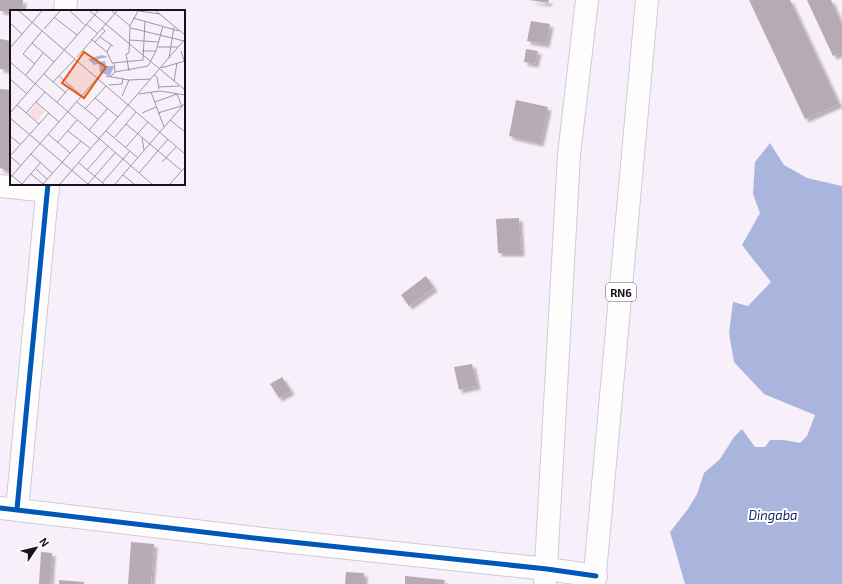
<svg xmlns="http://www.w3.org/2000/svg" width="842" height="584" viewBox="0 0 842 584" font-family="'Exo 2',sans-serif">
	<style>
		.water { fill: #a9b5dc }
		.building { fill: #b8aab4; filter: url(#shadow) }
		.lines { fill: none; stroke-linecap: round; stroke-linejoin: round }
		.street-casing { stroke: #d2cad4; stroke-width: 24 }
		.highway-casing { stroke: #d2cad4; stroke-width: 24 }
		.street { stroke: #fefdfe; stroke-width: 22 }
		.highway { stroke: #fefdfe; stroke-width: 22 }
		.cycleway-casing { stroke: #fff; stroke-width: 8 }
		.cycleway { stroke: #0057b8; stroke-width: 5 }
		.labels { text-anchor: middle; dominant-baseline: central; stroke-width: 4; stroke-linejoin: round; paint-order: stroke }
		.shield { fill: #fff; stroke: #5e585f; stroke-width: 1 }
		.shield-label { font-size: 11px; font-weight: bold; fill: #19111b }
		.water-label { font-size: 13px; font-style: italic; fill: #172966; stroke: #fff }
		.inset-road { fill: none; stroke: #9e96a0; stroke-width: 1 }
		.view { fill: #e8590c; fill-opacity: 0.15; stroke: #e8590c; stroke-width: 2 }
		.inset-edge { fill: none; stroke: #19111b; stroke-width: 2 }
	</style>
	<defs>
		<filter id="shadow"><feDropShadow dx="3.5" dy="3.5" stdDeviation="1" flood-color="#0004"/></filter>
	</defs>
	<rect width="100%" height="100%" fill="#f7eff9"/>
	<polygon class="water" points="770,143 784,165 807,178 842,186 842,584 685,584 670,532 688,509 697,494 704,473 720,459 734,437 742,429 755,447 765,447 770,440 784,440 800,443 807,436 815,415 764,394 734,362 729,333 733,302 748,306 771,282 742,245 760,213 753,194 755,162"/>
	<g class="building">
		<polygon points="0,0 23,0 22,11 11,11 11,12 0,11"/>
		<polygon points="529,0 549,0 548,3"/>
		<polygon points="749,0 790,0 839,104 805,119"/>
		<polygon points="807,0 831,0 842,25 842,53 833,56"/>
		<polygon points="531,21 550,24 546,44 527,41"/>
		<polygon points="0,39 11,41 11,70 0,69"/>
		<polygon points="526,49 538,51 535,64 524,62"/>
		<polygon points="0,89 11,90 10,172 0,168"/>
		<polygon points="516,100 548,107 540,143 509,136"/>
		<polygon points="519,218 521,253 498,253 496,219"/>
		<polygon points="426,276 434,288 409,306 401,295"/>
		<polygon points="472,364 477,386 459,390 454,367"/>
		<polygon points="282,377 291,391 279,398 270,384"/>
		<polygon points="131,542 154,544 151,584 128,584"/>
		<polygon points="41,552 52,553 50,584 39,584"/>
		<polygon points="346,572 364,573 364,584 345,584"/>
		<polygon points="405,576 445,580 444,584 405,584"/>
		<polygon points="59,580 84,582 84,584 59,584"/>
	</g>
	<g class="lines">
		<defs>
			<g id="street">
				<polyline points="65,11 66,0"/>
				<polyline points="0,186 48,191"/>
				<polyline points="0,508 263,539 547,569 596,576"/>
				<polyline points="17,509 48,184"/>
			</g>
			<g id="highway">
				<polyline points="545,584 569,155 587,0"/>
				<polyline points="594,584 647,0"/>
			</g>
		</defs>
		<use href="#street" class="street-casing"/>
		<use href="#highway" class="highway-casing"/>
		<use href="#street" class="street"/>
		<use href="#highway" class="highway"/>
		<defs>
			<g id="cycleway">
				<polyline points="0,508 263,539 547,569 596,576"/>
				<polyline points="17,509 48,184"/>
			</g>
		</defs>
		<use href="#cycleway" class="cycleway-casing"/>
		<use href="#cycleway" class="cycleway"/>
	</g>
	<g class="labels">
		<rect class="shield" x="606" y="283" width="30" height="18" rx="3"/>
		<g class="shield-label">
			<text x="621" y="292">RN6</text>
		</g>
		<g class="water-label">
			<text x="773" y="515">Dingaba</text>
		</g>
	</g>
	<g transform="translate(10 10)">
		<rect width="175" height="175" fill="#f7eff9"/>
		<path d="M27 94 35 101 27 111 18 104Z" fill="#fadce2"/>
		<path d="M92 45 98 47 88 49 89 52 95 51 96 56H104L100 66 90 62 89 54 84 55 78 49Z" fill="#a9b5dc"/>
		<path class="inset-road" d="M9 1 175 144M60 1 75 15M80 1 175 80M102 1 120 16M129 1 150 4M146 1 175 25M44 7 67 25M123 8 169 21M0 13 12 24M76 14 87 23M121 18 174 31M34 19 50 1M90 27 103 36M81 29 97 42M120 30 148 32M85 32 95 21 92 18M22 33 44 52M101 35 97 42 102 53 133 50 135 11M147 37H168M0 38 32 1M132 41H146M171 41 175 53M67 47 107 1M159 48 164 17M0 52 142 174M25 54 13 44 32 21M151 58 175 51M119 61 116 44 119 43 120 16 128 1M105 62 138 56 146 41 153 16M34 64 56 83M16 65 33 43M144 65 147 67 149 79M49 66 72 86M96 66 119 70 141 69M100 67 105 62 104 53M0 69 17 84M164 71 167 53M43 72 65 49M99 75 112 74 113 68M149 77 169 76M141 82 154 117M129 84 150 81 175 85M112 86 119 70M85 88 108 107M26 92 49 112M47 92 61 76M67 92 88 109M145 92 167 84 172 97M7 95 29 114M75 99 96 76M0 103 88 1M16 103 35 82M132 103 146 97M148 103 171 96M0 108 78 174M160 110 175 122M116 114 172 161M79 120 98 98M58 121 81 139M96 121 128 148M38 124 60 143M0 126 10 134M105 127 126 102M132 128 134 140M48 132 67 110M116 137 138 112M21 144 42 163M0 146 39 103M0 146 11 156M152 152 166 137M69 153 94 174M26 159 37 169M77 160 98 136M129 163 158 129M0 164 12 174M21 164 33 174M113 165 124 174M0 168 89 66M92 173 120 141M12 174 31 152M33 174 71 131M50 174 175 29M78 174 105 143M105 174 175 93M160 174 175 157"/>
		<path class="view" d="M74 42 96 57 74 88 52 73Z"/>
		<rect width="175" height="175" class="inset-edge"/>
	</g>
	<g transform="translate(36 548) rotate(55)" stroke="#ffffff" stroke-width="3" paint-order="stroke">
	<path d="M0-3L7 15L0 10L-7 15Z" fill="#19111b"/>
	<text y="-6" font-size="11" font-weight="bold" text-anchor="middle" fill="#19111b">N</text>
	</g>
</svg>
